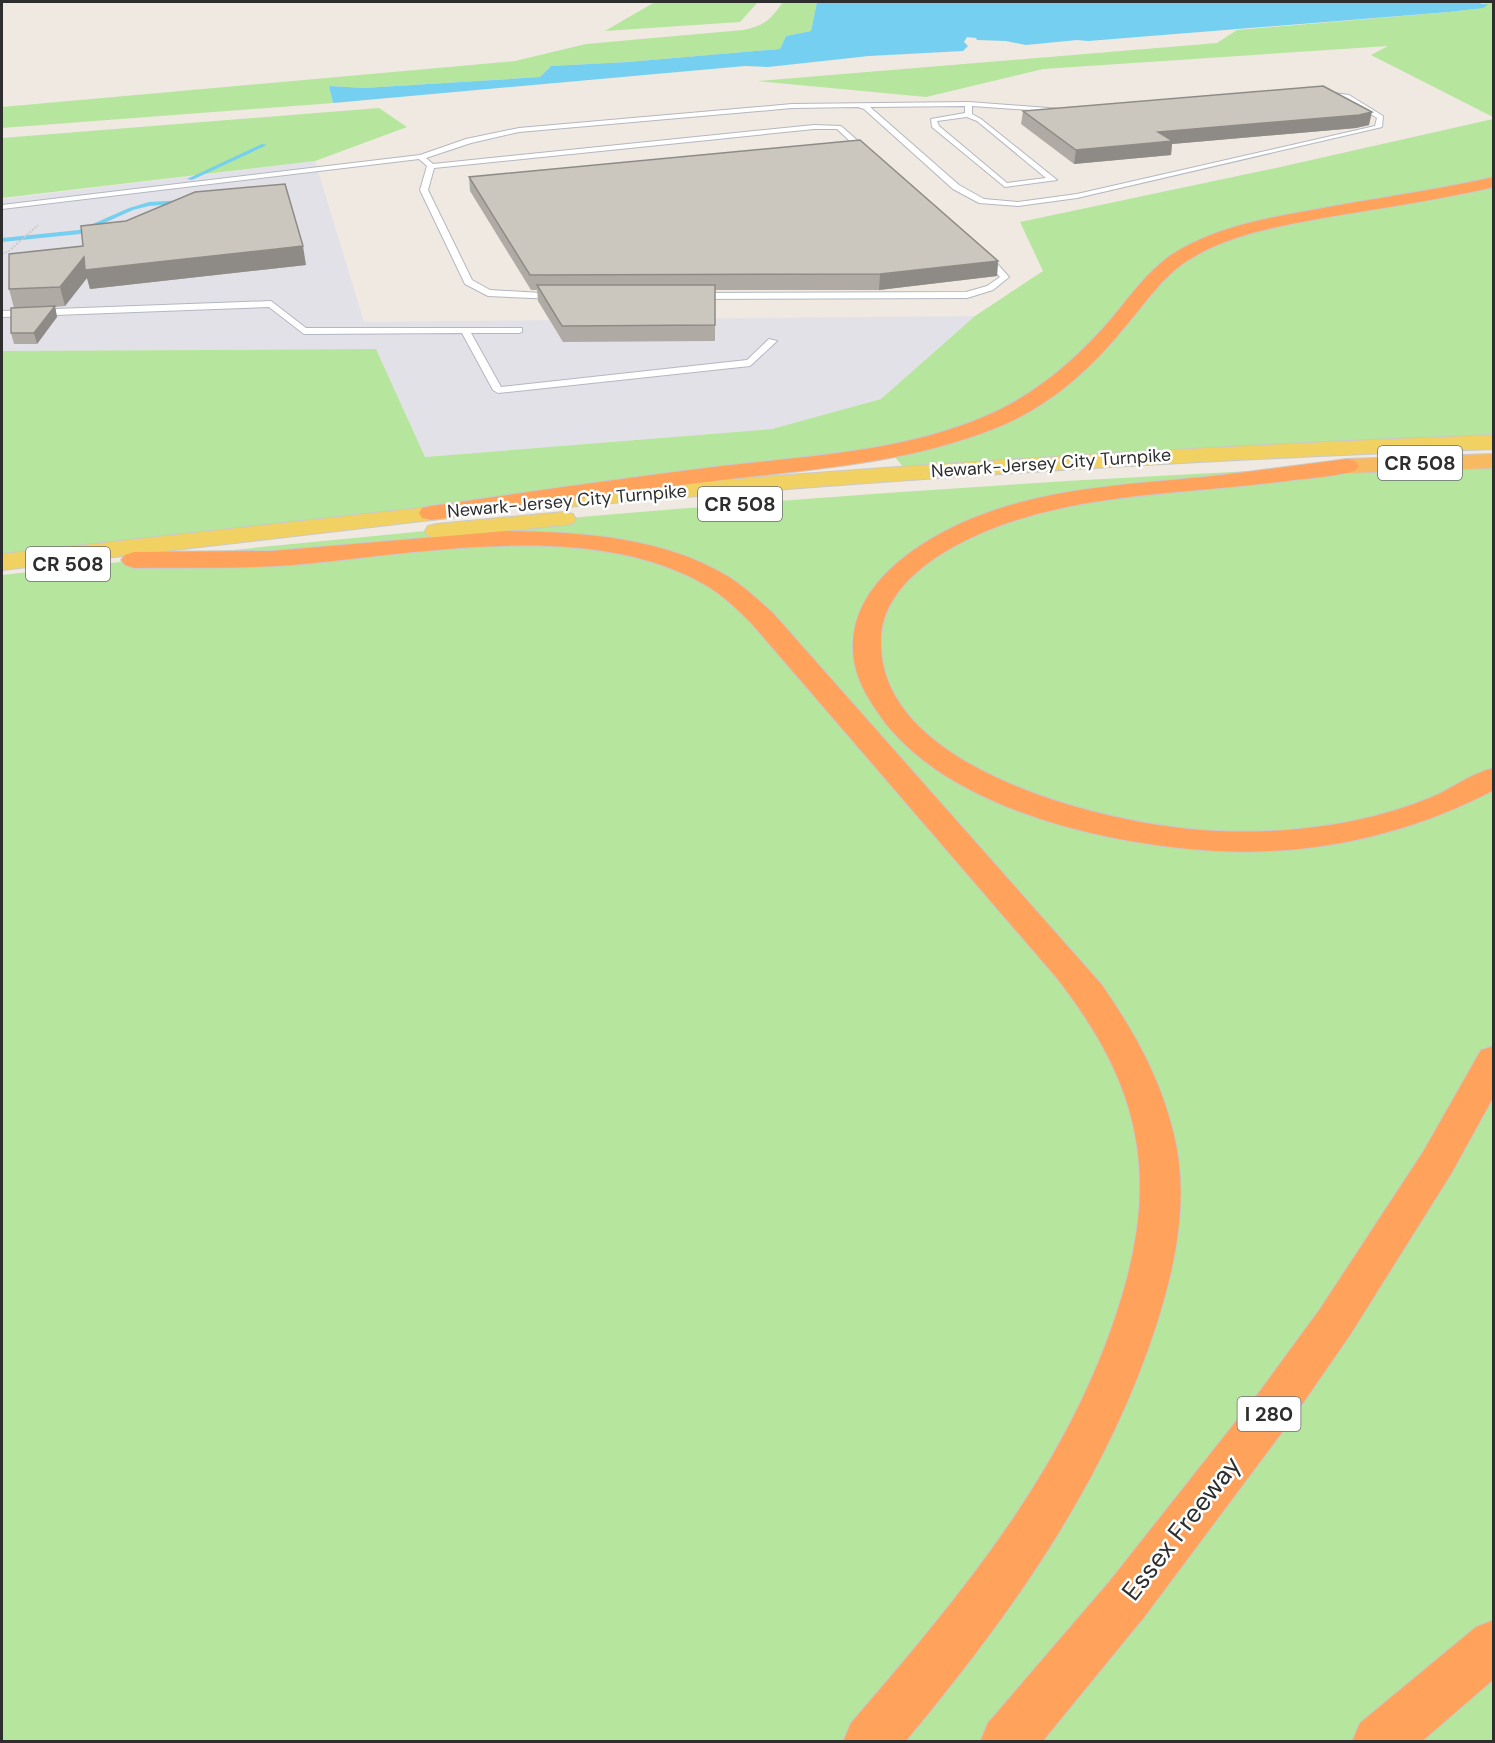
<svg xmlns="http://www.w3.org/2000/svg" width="1495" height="1743" viewBox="0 0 1495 1743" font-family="'DM Sans',sans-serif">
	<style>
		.industrial { fill: #e3e1e8 }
		.green { fill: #b6e59e }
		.water { fill: #75cff0 }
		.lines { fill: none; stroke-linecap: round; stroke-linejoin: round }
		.stream { fill: #75cff0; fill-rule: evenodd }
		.service-casing { stroke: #b4b7c1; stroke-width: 2 }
		.primary-casing { stroke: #c9c9c9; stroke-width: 2 }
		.trunk-casing { stroke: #c9c9c9; stroke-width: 2 }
		.motorway-casing { stroke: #c9c9c9; stroke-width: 2 }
		.path { stroke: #c9c9c9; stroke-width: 2; stroke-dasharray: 2 1.5; stroke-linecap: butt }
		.service { fill: #fff; fill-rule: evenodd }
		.primary { fill: #f2d163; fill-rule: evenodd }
		.trunk { fill: #f8ba60; fill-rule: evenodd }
		.motorway { fill: #ffa35c; fill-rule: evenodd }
		.wall { fill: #afaba4 }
		.shaded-wall { fill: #8e8b86 }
		.building { fill: #cbc7bf; stroke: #8e8b86; stroke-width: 1.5 }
		.labels { text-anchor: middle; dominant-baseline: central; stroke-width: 5; stroke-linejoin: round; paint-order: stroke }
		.far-street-label { font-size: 18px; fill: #2e2e2e; stroke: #fff }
		.shield { fill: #fff; stroke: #6d6d6d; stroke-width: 1.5 }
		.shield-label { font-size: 20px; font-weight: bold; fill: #2e2e2e }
		.near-street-label { font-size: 26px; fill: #2e2e2e; stroke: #fff }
	</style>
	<rect width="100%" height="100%" fill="#efe9e1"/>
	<polygon class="industrial" points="315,161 364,322 975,316 881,399 772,429 425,457 376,349 2,351 2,199"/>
	<g class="green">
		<polygon points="655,2 758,2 740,22 605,31"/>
		<path d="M783 2H817L811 31 786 36 780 49 628 62 551 66 540 77 364 88 329 86 333 103 2 128V107L515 61 586 44 743 30C766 25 770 20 783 2Z"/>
		<polygon points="1475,2 1493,2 1493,117 1371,55 1388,46 1043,69 926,97 758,81 1217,43 1237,30 1449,12 1474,9 1485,3"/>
		<polygon points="379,108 407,127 315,161 2,198 2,138"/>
		<polygon points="1493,119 1493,442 907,472 890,451 131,546 2,555 2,351 376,349 425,457 772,429 881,399 975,316 1043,271 1020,222 1276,168"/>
		<path d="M1493 461V1741H2V575C497 519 995 478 1493 461Z"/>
	</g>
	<polygon class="water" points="817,2 1441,3 1475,2 1488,5 1483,8 1449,12 1088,41 1077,40 1026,45 1006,41 977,40 976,38 967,37 964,42 968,46 963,51 869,56 768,67 745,66 333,103 329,86 364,88 540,77 551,66 628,62 780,49 786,36 811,31"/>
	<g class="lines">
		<g class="stream">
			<polygon points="262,144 267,145 192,180 187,179"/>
			<polygon points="184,200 187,202 186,203 149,206 133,210 80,234 2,242 2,238 79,230 129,208 149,202"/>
		</g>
		<defs>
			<g id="service">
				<path d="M1319 91 1349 95 1383 116 1382 127 1077 198 1018 206 979 203 953 189 864 109 858 107 792 108 519 132 471 143 426 158 433 164 814 125 841 126 874 155 867 157 837 129H814L434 168 428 190 472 280 490 290 559 294 560 296 556 299 488 296 465 284 420 190 427 166 419 159 2 209V205L420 155 466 139 519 128 792 104 969 102 1061 109 1059 112 972 106V114L981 119 1057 180 1005 187 932 127 931 119 965 113V106L870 107 959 185 984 199 1018 202 1077 194 1375 126 1377 118 1345 98 1317 94ZM967 117 977 121 1046 178 1007 183 939 126 937 121Z"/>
				<polygon points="980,251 986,251 1009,277 993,290 967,298 697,299 693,296 697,293 966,292 987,286 1000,277 980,255"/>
				<polygon points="271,301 306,328 522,328 522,332 519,333 471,333 501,387 747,360 769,339 777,341 750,366 498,393 493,390 462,333 304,334 269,307 2,317 2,311"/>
			</g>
			<g id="primary">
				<path d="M1494 435V449C1172 460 851 482 531 510L522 508 519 503 522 498 531 496C851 468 1172 447 1494 435Z"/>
				<polygon points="465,503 474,505 477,510 474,515 2,570 2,554"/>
				<polygon points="564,512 573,514 576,519 573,524 437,538 428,536 425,531 428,526 437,524"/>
			</g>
			<polygon id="trunk" points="1494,454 1494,468 1347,473 1339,471 1335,466 1339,461 1347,459"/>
			<g id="motorway">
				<path d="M1494 177V187C1434 201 1372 209 1312 220 1269 228 1224 237 1187 261 1161 278 1144 305 1124 328 1089 371 1046 409 993 429 907 463 814 469 722 480 625 492 528 506 431 520L422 518 419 513 422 508 431 506C528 492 625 478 722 466 808 456 899 452 981 418 1033 397 1076 360 1112 318 1130 296 1147 272 1171 255 1211 229 1260 219 1307 211 1369 199 1432 191 1494 177Z"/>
				<path d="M1347 459 1355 461 1359 466 1355 471C1335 476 1314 478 1294 480 1188 495 1074 491 975 536 933 555 881 590 881 641 878 772 1116 827 1217 831 1290 834 1364 825 1432 797 1453 788 1471 773 1494 768V790C1408 835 1313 856 1216 851 1106 845 940 808 876 710 862 689 852 669 853 644 855 587 908 549 955 526 1032 489 1120 485 1204 477 1252 472 1299 465 1347 459Z"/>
				<path d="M506 531C580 532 664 537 729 577 745 587 758 600 772 612L1102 985C1136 1034 1164 1085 1176 1144 1188 1205 1175 1267 1156 1326 1105 1483 1010 1616 905 1742H843L851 1723C956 1601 1059 1479 1113 1324 1133 1266 1146 1207 1137 1146 1128 1082 1095 1027 1056 977L752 624C738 610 724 596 707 586 592 518 419 554 293 565 240 569 187 567 134 568L125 565 121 560 125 555 134 552 272 551Z"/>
				<polygon points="1494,1046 1494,1096 1451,1174 1350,1335 1292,1419 1145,1616 1042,1742 980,1742 988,1723 1109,1582 1260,1391 1320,1309 1423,1152 1481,1050"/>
				<polygon points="1494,1620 1494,1679 1421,1742 1352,1742 1360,1723 1476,1627"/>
			</g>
		</defs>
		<use href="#service" class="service-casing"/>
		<use href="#primary" class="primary-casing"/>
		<use href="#trunk" class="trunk-casing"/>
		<use href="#motorway" class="motorway-casing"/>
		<polyline class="path" points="2,254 9,251 38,225"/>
		<use href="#service" class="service"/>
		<use href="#primary" class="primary"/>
		<use href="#trunk" class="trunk"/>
		<use href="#motorway" class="motorway"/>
	</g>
	<g class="wall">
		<polygon points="1023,111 1369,125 1356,128 1172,144 1171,155 1074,164 1021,124"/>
		<polygon points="469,177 998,261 997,276 879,290 715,290 715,341 563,342 538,301 537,290 531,290 470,191"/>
		<polygon points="83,246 306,265 90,289 87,278 65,306 55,307 57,317 37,344 14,344 11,333 14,308 9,289"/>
	</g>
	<g class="shaded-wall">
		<polygon points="1372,112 1369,125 1356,128 1172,144 1171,155 1074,164 1076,150 1158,132"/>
		<polygon points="303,246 306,265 90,289 87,278 65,306 60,287 84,257"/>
		<polygon points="998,261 997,276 879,290 880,274"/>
		<polygon points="55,306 57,317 37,344 34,333"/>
	</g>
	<g class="building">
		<polygon points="1323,86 1372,112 1359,115 1158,132 1173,141 1076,150 1023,111"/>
		<polygon points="860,140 998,261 880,274 530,275 469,177"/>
		<polygon points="285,184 303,246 85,270 84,257 60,287 9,289 9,254 83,246 81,226 126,221 195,192"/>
		<polygon points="537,285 715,285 715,325 562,326"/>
		<polygon points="55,306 34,333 11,333 11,308"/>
	</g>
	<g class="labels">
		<g class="far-street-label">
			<text transform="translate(1051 463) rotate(-4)">Newark-Jersey City Turnpike</text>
			<text transform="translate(567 501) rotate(-5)">Newark-Jersey City Turnpike</text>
		</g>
		<g class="shield">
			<rect x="1378" y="446" width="84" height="34" rx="4.5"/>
			<rect x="698" y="487" width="84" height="34" rx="4.5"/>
			<rect x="26" y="547" width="84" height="34" rx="4.5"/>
			<rect x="1237.5" y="1397" width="63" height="34" rx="4.5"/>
		</g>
		<g class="shield-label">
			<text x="1420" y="463">CR 508</text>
			<text x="740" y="504">CR 508</text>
			<text x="68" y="564">CR 508</text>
			<text x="1269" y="1414">I 280</text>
		</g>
		<g class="near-street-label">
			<text transform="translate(1181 1528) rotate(-52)">Essex Freeway</text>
		</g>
	</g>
	<rect width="1495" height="1743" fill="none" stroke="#2e2e2e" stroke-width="6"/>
</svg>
